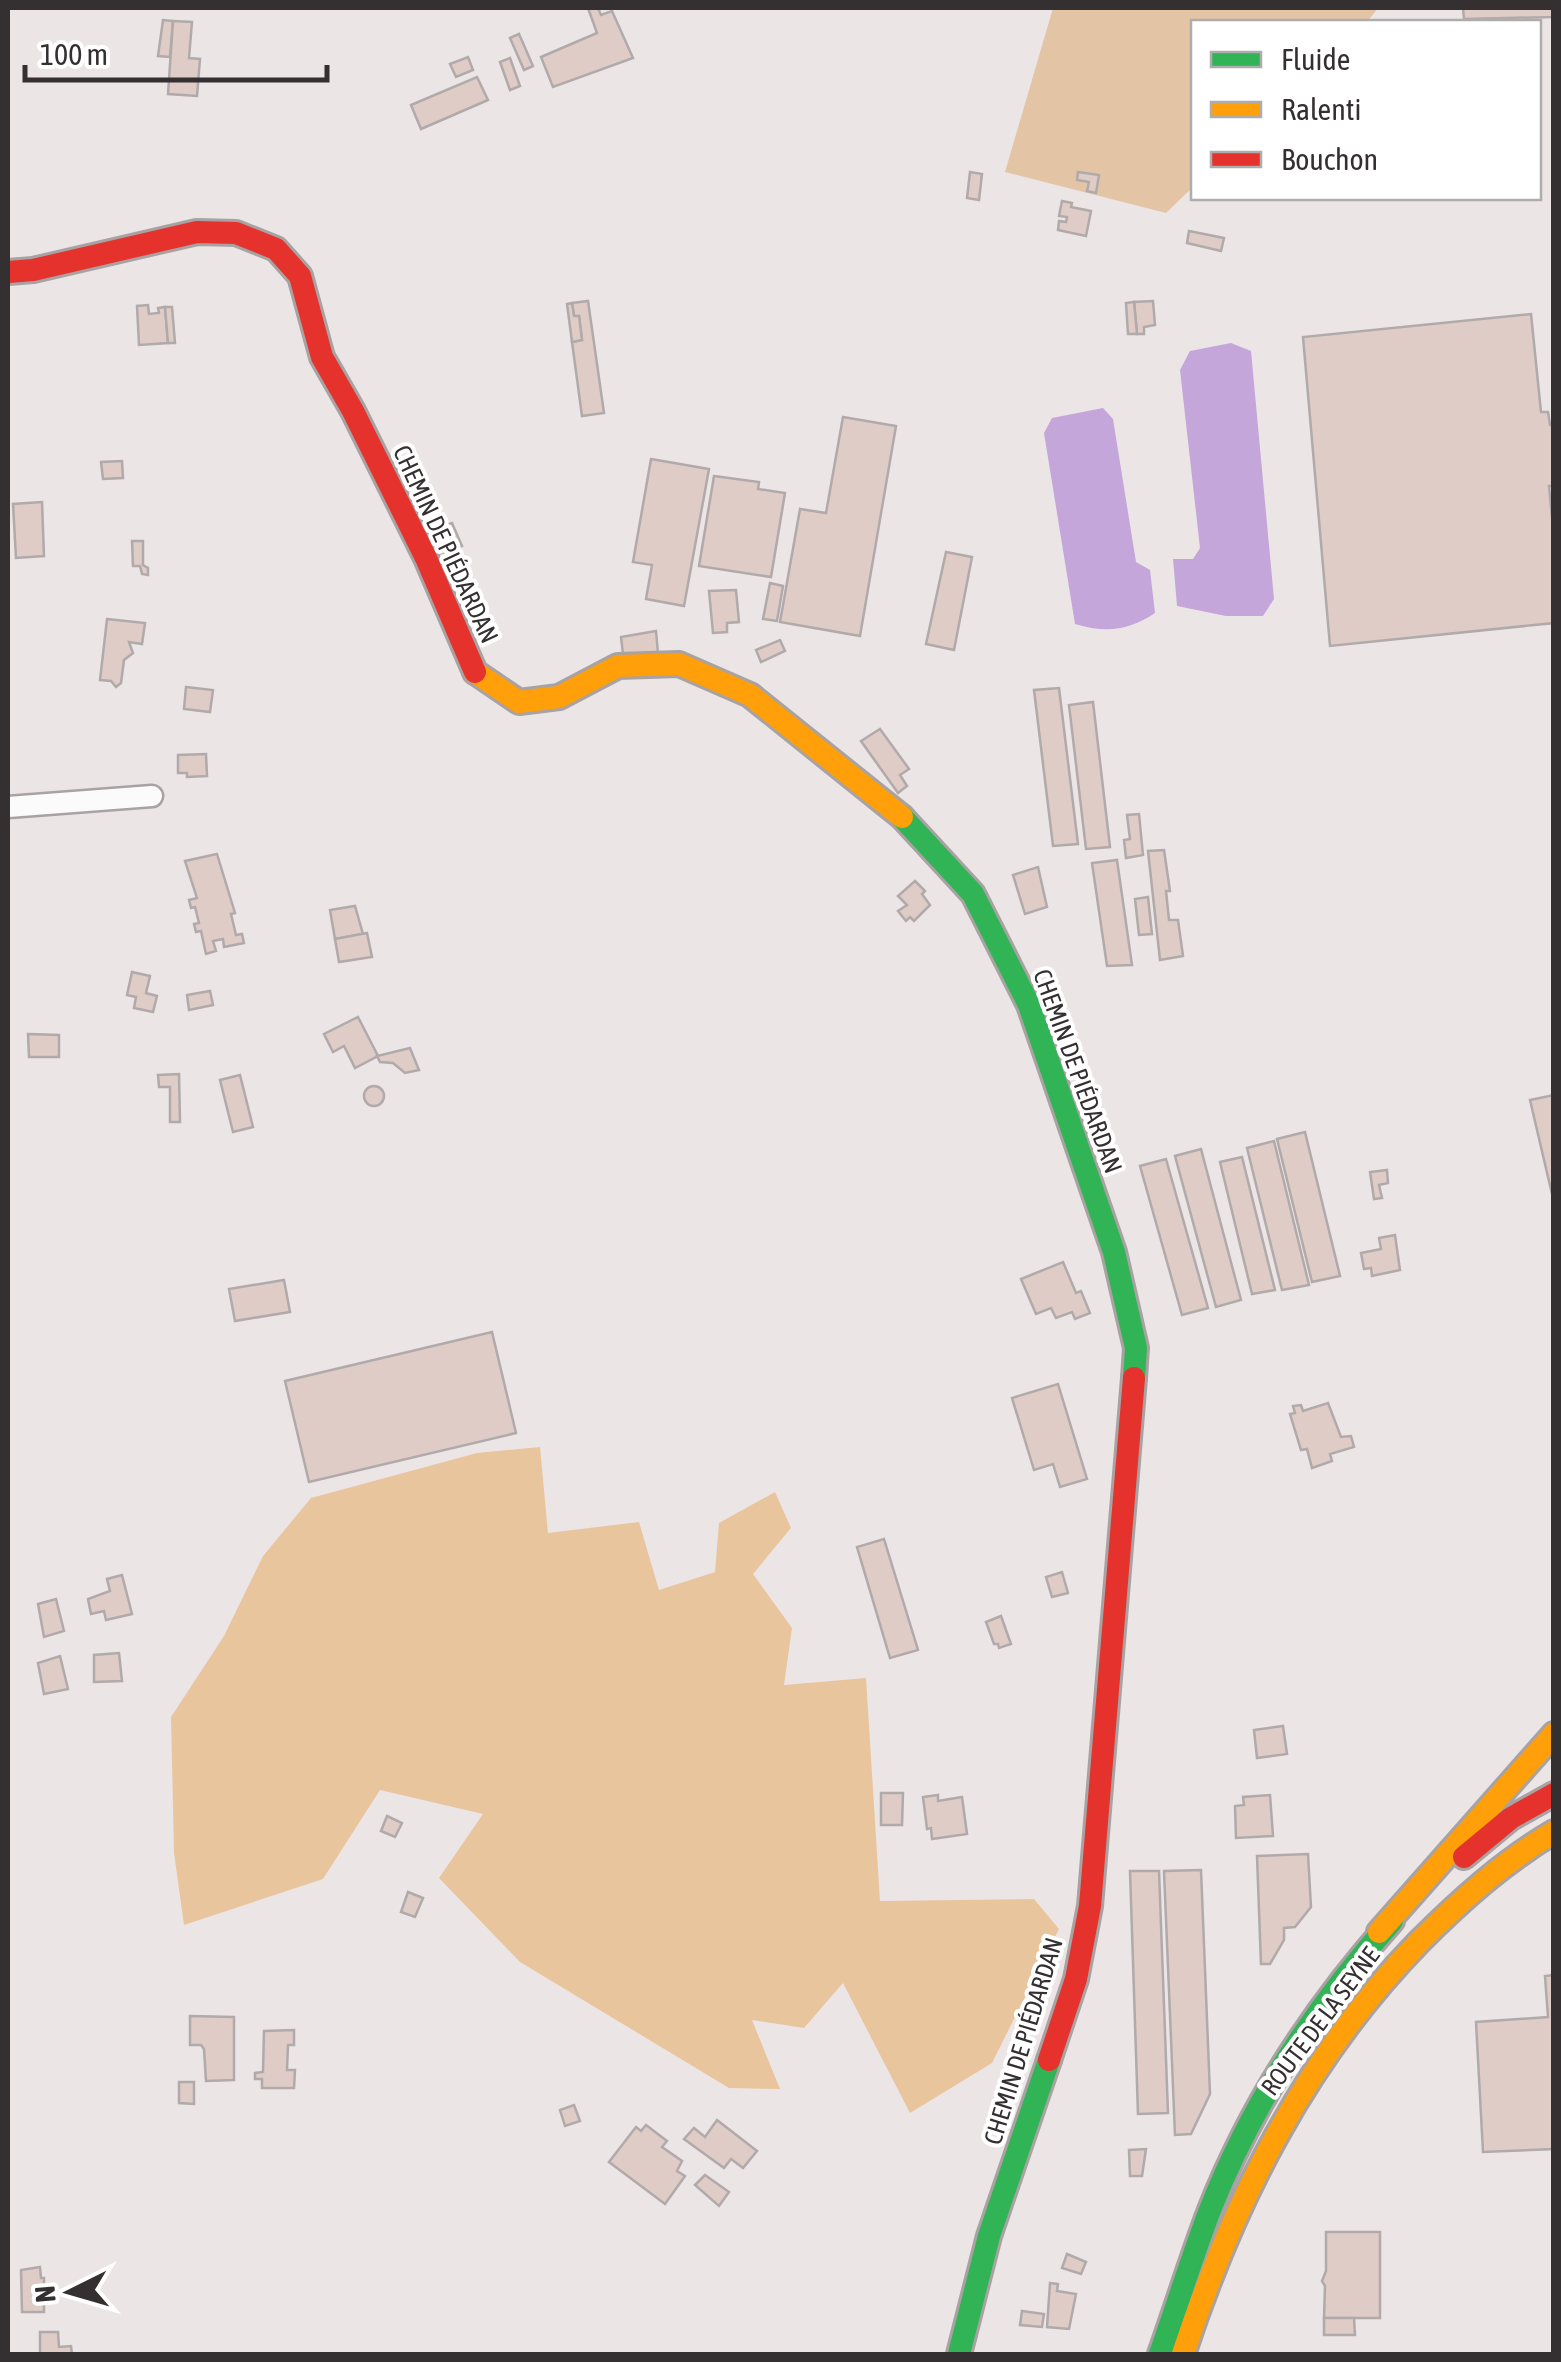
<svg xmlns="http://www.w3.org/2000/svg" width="1561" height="2362" viewBox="0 0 1561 2362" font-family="'Asap Condensed',sans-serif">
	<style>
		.green { fill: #e3c5a6 }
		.forest { fill: #e9c59e }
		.water { fill: #c4a6da }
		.building { fill: #e0ccc7; stroke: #b0aaaa; stroke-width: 2.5 }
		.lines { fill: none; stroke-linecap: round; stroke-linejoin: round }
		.street-casing { stroke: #a8a2a3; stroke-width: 25 }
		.fast-casing { stroke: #a8a2a3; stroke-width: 28 }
		.slow-casing { stroke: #a8a2a3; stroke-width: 28 }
		.jam-casing { stroke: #a8a2a3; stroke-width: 28 }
		.street { stroke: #fcfbfb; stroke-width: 20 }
		.fast { stroke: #30b455; stroke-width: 22 }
		.slow { stroke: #ff9f0a; stroke-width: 22 }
		.jam { stroke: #e5322d; stroke-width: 22 }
		.labels { text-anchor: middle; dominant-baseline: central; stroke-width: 8; stroke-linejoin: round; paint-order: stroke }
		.street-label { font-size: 25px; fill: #342f30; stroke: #fff }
	</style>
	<rect width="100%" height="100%" fill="#ece5e6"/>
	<polygon class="green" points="1053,8 1378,8 1367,22 1194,22 1193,187 1166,213 1005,172"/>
	<polygon class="forest" points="540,1447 548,1533 639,1522 659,1590 715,1572 719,1523 775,1492 791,1528 753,1574 792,1628 784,1685 866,1678 880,1901 1034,1899 1059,1929 992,2063 910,2113 843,1983 804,2028 752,2020 780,2089 729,2088 520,1962 439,1878 483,1814 380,1790 323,1879 184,1925 174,1853 171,1717 224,1636 263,1556 311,1498 477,1453"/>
	<g class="water">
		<polygon points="1231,343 1251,351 1274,599 1263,616 1226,616 1177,606 1173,559 1193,559 1200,548 1180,370 1190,351"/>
		<path d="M1103 408 1113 419 1136 562 1150 570 1155 613C1128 631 1106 633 1075 624L1044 433 1052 418Z"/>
	</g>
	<g class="building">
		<polygon points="588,8 598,8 601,15 612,11 633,58 553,87 541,57 597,33"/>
		<polygon points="1463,8 1554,8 1554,17 1464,19"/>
		<polygon points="163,20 173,21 170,57 158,56"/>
		<polygon points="173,21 192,22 189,58 200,59 197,96 168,94"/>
		<polygon points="519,34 533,66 524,70 510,38"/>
		<polygon points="468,57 473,70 456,77 450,64"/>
		<polygon points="510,58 520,86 510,90 500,62"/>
		<polygon points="477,77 488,100 421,129 411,105"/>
		<polygon points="970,172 982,174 979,200 967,198"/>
		<polygon points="1078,172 1099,175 1096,193 1087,191 1089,182 1077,180"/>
		<polygon points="1062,201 1072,203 1071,207 1091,211 1086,236 1058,230 1059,221 1066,222 1067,217 1059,216"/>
		<polygon points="1189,231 1224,238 1221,251 1187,243"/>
		<polygon points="588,301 604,413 582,416 572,342 582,340 579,316 574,316 572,303"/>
		<polygon points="1153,301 1155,325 1144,327 1144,334 1137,334 1134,302"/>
		<polygon points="1134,302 1137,334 1128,334 1126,303"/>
		<polygon points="572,303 574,316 579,316 582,340 572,342 567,304"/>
		<polygon points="148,305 149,314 159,313 158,308 165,307 168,343 139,345 137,306"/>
		<polygon points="165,307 172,307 175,343 168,343"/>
		<polygon points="1531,314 1541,412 1548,412 1550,425 1554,425 1554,486 1549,486 1554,538 1554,623 1330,646 1303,337"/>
		<polygon points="843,417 896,426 860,636 780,622 800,509 826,513"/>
		<polygon points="651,459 709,469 684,606 646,599 652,565 633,562"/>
		<polygon points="122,461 123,478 103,479 101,462"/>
		<polygon points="714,476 759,482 758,489 785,493 771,577 699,566"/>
		<polygon points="42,502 44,556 16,558 13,504"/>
		<polygon points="441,521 443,526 452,523 462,546 439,554 430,525"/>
		<polygon points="132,541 143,541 143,565 148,568 148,575 142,574 140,566 133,566"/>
		<polygon points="946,552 972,557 954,650 926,644"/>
		<polygon points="770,583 783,586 777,621 763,619"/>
		<polygon points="736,590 739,622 727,623 727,632 713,633 709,591"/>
		<polygon points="107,619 145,623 142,644 129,642 133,653 124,660 121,683 116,687 111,681 100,680"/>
		<polygon points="656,631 658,653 623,654 621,637"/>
		<polygon points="780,640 785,651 761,662 756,650"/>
		<polygon points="186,687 213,690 210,712 184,709"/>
		<polygon points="1059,688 1078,844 1053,846 1034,690"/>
		<polygon points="1093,702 1110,847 1086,849 1069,705"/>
		<polygon points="880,729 909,769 900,775 907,786 898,793 861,741"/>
		<polygon points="206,754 207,776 187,777 187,773 178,773 178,755"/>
		<polygon points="1139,814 1143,855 1126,858 1124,840 1130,839 1127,815"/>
		<polygon points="1164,850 1170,891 1166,891 1169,920 1178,920 1183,956 1160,960 1148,851"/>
		<polygon points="217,854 235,913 231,914 236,935 242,934 244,943 224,947 223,939 213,941 216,951 206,954 201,931 196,932 194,924 199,923 195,907 191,908 189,900 197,898 185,861"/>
		<polygon points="1117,860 1132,965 1107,966 1092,863"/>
		<polygon points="1038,867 1047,907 1025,914 1013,875"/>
		<polygon points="915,881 925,891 922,894 930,905 914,921 910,917 906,921 898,911 907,905 898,896"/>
		<polygon points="1148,897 1152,934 1139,935 1135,899"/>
		<polygon points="355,906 363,934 335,939 330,910"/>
		<polygon points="367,933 372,957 339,962 335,939"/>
		<polygon points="132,972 150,976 146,993 157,996 153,1012 134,1008 136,997 127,995"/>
		<polygon points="210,991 213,1005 189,1010 187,995"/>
		<polygon points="358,1017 378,1056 355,1068 344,1046 333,1052 324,1034"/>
		<polygon points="28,1034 59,1035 59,1057 29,1057"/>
		<polygon points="410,1048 419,1070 405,1073 393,1063 380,1062 377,1056"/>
		<polygon points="179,1074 180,1122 170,1122 170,1087 159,1087 158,1075"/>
		<polygon points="240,1075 253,1127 233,1132 220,1080"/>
		<circle cx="374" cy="1096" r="10"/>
		<polygon points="1554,1095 1554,1194 1552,1194 1530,1100"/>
		<polygon points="1305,1132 1340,1276 1312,1282 1277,1139"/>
		<polygon points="1274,1141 1309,1285 1282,1290 1247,1148"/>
		<polygon points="1201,1149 1241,1300 1216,1307 1175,1156"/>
		<polygon points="1242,1157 1275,1290 1252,1294 1220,1162"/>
		<polygon points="1166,1159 1208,1308 1182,1315 1140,1166"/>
		<polygon points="1387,1170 1388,1183 1379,1185 1382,1198 1374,1199 1370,1172"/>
		<polygon points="1395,1235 1400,1270 1372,1276 1371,1268 1364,1269 1361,1253 1381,1249 1379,1238"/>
		<polygon points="1063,1262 1076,1293 1081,1291 1090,1313 1075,1319 1072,1312 1056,1318 1051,1308 1036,1314 1021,1279"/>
		<polygon points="284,1280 290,1312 235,1321 229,1289"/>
		<polygon points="492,1332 516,1433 309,1482 285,1381"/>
		<polygon points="1058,1384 1087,1479 1060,1487 1053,1464 1034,1470 1012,1398"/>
		<polygon points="1328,1403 1341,1437 1351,1436 1354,1447 1330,1454 1332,1461 1312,1468 1307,1449 1301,1450 1290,1414 1295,1413 1293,1406 1301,1405 1303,1411"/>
		<polygon points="884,1539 918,1650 890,1658 857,1547"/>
		<polygon points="1062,1572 1068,1593 1052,1597 1046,1577"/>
		<polygon points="122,1575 132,1614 106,1620 104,1611 91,1614 88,1599 110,1591 107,1579"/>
		<polygon points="56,1599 64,1631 44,1637 38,1604"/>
		<polygon points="1001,1616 1011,1644 999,1648 998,1644 994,1644 986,1622"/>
		<polygon points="119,1653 122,1681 94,1682 94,1655"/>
		<polygon points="60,1656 68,1689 44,1694 38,1663"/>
		<polygon points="1283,1726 1287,1754 1257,1758 1254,1730"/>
		<polygon points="881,1793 903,1793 902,1825 881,1825"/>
		<polygon points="938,1795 938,1801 962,1797 967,1834 932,1839 931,1828 927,1829 923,1797"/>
		<polygon points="1270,1795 1273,1836 1236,1838 1235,1806 1244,1805 1243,1797"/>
		<polygon points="387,1816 402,1823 395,1837 381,1831"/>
		<polygon points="1308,1854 1311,1907 1295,1927 1284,1928 1284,1940 1270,1964 1261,1964 1257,1856"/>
		<polygon points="1201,1870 1210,2094 1191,2134 1175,2135 1164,1871"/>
		<polygon points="1130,1871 1159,1871 1168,2113 1138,2114"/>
		<polygon points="408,1892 423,1898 415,1917 401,1912"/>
		<polygon points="1554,1975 1554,2149 1483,2152 1476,2022 1548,2017 1545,1976"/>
		<polygon points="190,2016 234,2017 234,2080 206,2081 204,2049 201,2045 190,2045"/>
		<polygon points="294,2030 294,2045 288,2045 287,2070 295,2070 294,2088 262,2088 262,2079 255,2079 255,2073 263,2072 264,2031"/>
		<polygon points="179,2082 194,2082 194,2104 179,2103"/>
		<polygon points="574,2105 580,2121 565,2126 560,2110"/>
		<polygon points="717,2120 757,2151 743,2168 731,2159 724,2168 684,2139 694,2128 705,2137"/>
		<polygon points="646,2125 667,2141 662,2147 682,2161 677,2171 685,2176 665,2204 609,2162 636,2127 641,2131"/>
		<polygon points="1146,2149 1142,2176 1130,2176 1129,2150"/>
		<polygon points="705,2175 729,2192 719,2206 695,2185"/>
		<polygon points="1326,2232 1380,2232 1380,2318 1324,2318 1325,2286 1322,2281 1326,2271"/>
		<polygon points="1067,2254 1086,2262 1081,2274 1062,2268"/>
		<polygon points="40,2267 41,2278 44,2278 44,2312 22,2312 21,2270"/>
		<polygon points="1050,2283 1058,2284 1057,2291 1076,2294 1069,2329 1047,2327"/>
		<polygon points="1022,2311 1044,2314 1042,2327 1020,2325"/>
		<polygon points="1324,2318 1354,2318 1355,2335 1324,2335"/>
		<polygon points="40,2332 58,2332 59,2347 71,2346 72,2354 40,2354"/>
	</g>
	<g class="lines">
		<defs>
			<polyline id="street" points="8,807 152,796"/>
			<g id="fast">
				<polyline points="902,817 973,894 1029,1005 1114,1252 1136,1348 1134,1378"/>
				<polyline points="959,2354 989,2236 1049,2060"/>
				<path d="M1160 2354C1177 2306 1192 2257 1210 2210 1252 2104 1316 2006 1392 1921"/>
			</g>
			<g id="slow">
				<polyline points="475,672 519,702 559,697 618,666 679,664 750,695 902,817"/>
				<polyline points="1379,1932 1554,1734"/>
				<path d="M1183 2354C1234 2200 1305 2059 1419 1942 1460 1901 1503 1862 1554 1832"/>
			</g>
			<g id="jam">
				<polyline points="8,272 33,270 197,232 236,233 276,249 300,276 322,357 353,411 426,558 475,672"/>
				<polyline points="1464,1857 1511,1818 1554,1794"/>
				<polyline points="1049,2060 1076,1979 1090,1906 1134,1378"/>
			</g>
		</defs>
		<use href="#street" class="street-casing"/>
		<use href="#fast" class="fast-casing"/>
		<use href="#slow" class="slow-casing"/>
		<use href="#jam" class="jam-casing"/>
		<use href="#street" class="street"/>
		<use href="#fast" class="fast"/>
		<use href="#slow" class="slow"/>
		<use href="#jam" class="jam"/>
	</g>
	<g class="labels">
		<g class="street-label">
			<text transform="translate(446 544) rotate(65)">CHEMIN DE PIÉDARDAN</text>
			<text transform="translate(1078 1071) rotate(70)">CHEMIN DE PIÉDARDAN</text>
			<text transform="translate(1320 2021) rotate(-53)">ROUTE DE LA SEYNE</text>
			<text transform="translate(1023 2041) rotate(-73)">CHEMIN DE PIÉDARDAN</text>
		</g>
	</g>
	<rect width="1561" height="2362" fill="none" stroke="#342f30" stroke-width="20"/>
	<rect x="1191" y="20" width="350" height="180" fill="#ffffff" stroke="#aeacac" stroke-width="2.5"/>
	<rect x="1211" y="52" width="50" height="15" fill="#30b455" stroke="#aeacac" stroke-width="2.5"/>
	<text x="1281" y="70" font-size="30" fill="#342f30">Fluide</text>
	<rect x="1211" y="102" width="50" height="15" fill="#ff9f0a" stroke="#aeacac" stroke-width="2.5"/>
	<text x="1281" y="120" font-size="30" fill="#342f30">Ralenti</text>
	<rect x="1211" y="152" width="50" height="15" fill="#e5322d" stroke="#aeacac" stroke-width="2.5"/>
	<text x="1281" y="170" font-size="30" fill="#342f30">Bouchon</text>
	<g transform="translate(70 2292) rotate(265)" stroke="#ffffff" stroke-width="8" paint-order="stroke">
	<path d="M0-8L18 38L0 25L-18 38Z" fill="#342f30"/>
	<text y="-15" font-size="28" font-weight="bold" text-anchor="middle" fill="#342f30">N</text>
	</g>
	<path d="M25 65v15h302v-15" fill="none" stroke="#342f30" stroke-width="5"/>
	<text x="40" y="65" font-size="30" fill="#342f30" stroke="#ffffff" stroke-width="8" paint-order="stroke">100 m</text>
</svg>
